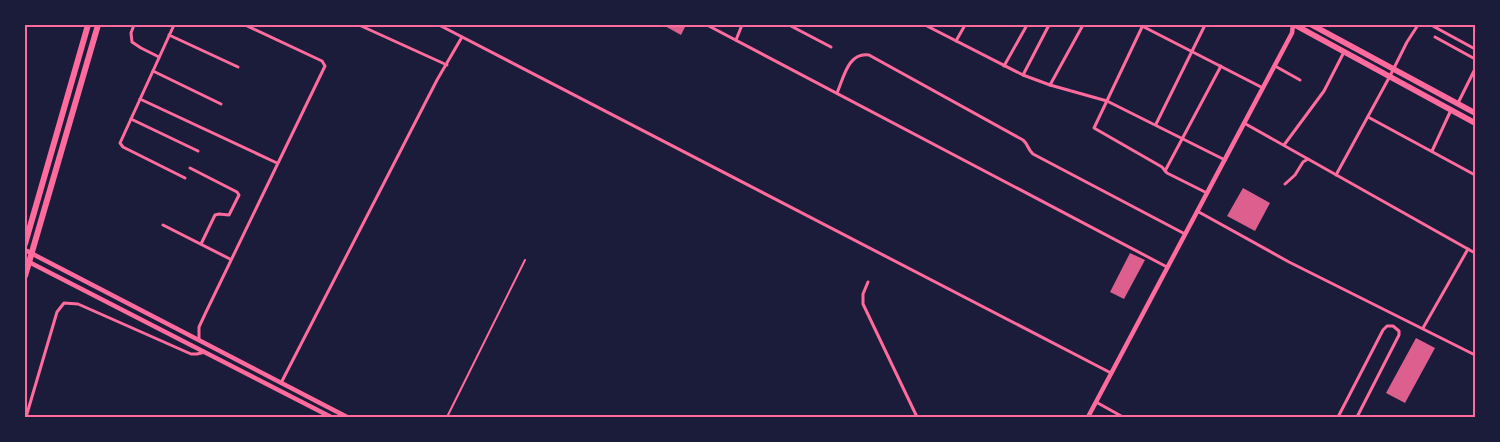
<svg xmlns="http://www.w3.org/2000/svg" width="1500" height="442" viewBox="0 0 1500 442" font-family="'Asap Condensed',sans-serif">
	<style>
		.building { fill: #dd5f8e }
		.lines { fill: none; stroke-linecap: round; stroke-linejoin: round }
		.service { stroke: #ff6b9d; stroke-width: 2 }
		.minor { stroke: #ff6b9d; stroke-width: 3 }
		.tertiary { stroke: #ff6b9d; stroke-width: 4.5 }
		.trunk { stroke: #ff6b9d; stroke-width: 5.5 }
		.motorway { stroke: #ff6b9d; stroke-width: 6 }
		.neatline { fill: none; stroke: #ff6b9d; stroke-width: 2 }
	</style>
	<rect width="100%" height="100%" fill="#1b1b3a"/>
	<g class="building">
		<polygon points="663,25 686,25 681,35"/>
		<polygon points="1243,188 1270,203 1255,231 1227,216"/>
		<polygon points="1130,253 1145,260 1124,299 1110,292"/>
		<polygon points="1416,338 1435,348 1405,403 1386,393"/>
	</g>
	<g class="lines">
		<polyline class="service" points="447,417 525,260"/>
		<g class="minor">
			<polyline points="134,25 131,33 132,42 141,48 159,57"/>
			<polyline points="174,25 120,143 123,147 185,178"/>
			<polyline points="359,25 447,65"/>
			<polyline points="439,25 1111,373"/>
			<polyline points="707,25 1167,267"/>
			<polyline points="789,25 831,47"/>
			<polyline points="925,25 1023,75 1050,85 1107,101 1225,160"/>
			<polyline points="1143,25 1094,128 1162,167 1167,173 1207,193"/>
			<polyline points="1431,25 1475,49"/>
			<polyline points="1142,26 1263,88"/>
			<polyline points="169,35 238,67"/>
			<polyline points="1435,37 1475,59"/>
			<polyline points="736,40 742,25"/>
			<polyline points="956,41 965,25"/>
			<polyline points="1004,66 1027,25"/>
			<polyline points="1275,66 1300,80"/>
			<polyline points="153,71 221,104"/>
			<polyline points="1023,75 1049,25"/>
			<polyline points="1050,85 1083,25"/>
			<path d="M837 93C844 77 848 52 869 55L1023 140C1028 144 1028 150 1033 154L1185 234"/>
			<polyline points="140,99 277,163"/>
			<polyline points="1458,103 1475,69"/>
			<polyline points="1368,117 1475,175"/>
			<polyline points="131,119 198,151"/>
			<polyline points="1244,123 1475,253"/>
			<polyline points="1156,124 1205,25"/>
			<polyline points="1284,145 1324,91 1344,52"/>
			<polyline points="1432,151 1451,110"/>
			<polyline points="190,168 237,192 239,195 229,215 219,214 215,215 201,244"/>
			<polyline points="1165,171 1221,66"/>
			<polyline points="1336,175 1390,76 1407,42 1418,25"/>
			<polyline points="1285,184 1295,175 1303,162 1308,159"/>
			<polyline points="1197,211 1289,262 1475,355"/>
			<polyline points="163,225 230,259"/>
			<polyline points="1475,267 1475,274"/>
			<polyline points="868,282 863,294 863,304 917,417"/>
			<polyline points="1423,328 1468,249"/>
			<polyline points="199,340 199,327 206,312 325,66 322,61 245,25"/>
			<polyline points="281,383 437,80 462,37"/>
			<polyline points="1096,402 1123,417"/>
			<polyline points="26,417 57,312 64,303 78,304 191,354 197,354 205,352"/>
			<polyline points="1338,417 1383,330 1387,326 1393,326 1399,331 1399,335 1357,417"/>
		</g>
		<g class="tertiary">
			<polyline points="25,250 347,417"/>
			<polyline points="25,260 331,417"/>
			<polyline points="1088,417 1292,33 1293,25"/>
		</g>
		<g class="trunk">
			<polyline points="1295,25 1475,123"/>
			<polyline points="1312,25 1475,113"/>
		</g>
		<g class="motorway">
			<polyline points="25,244 88,25"/>
			<polyline points="25,276 98,25"/>
		</g>
	</g>
	<rect width="1500" height="442" fill="none" stroke="#1b1b3a" stroke-width="52"/>
	<rect x="26" y="26" width="1448" height="390" class="neatline"/>
</svg>
